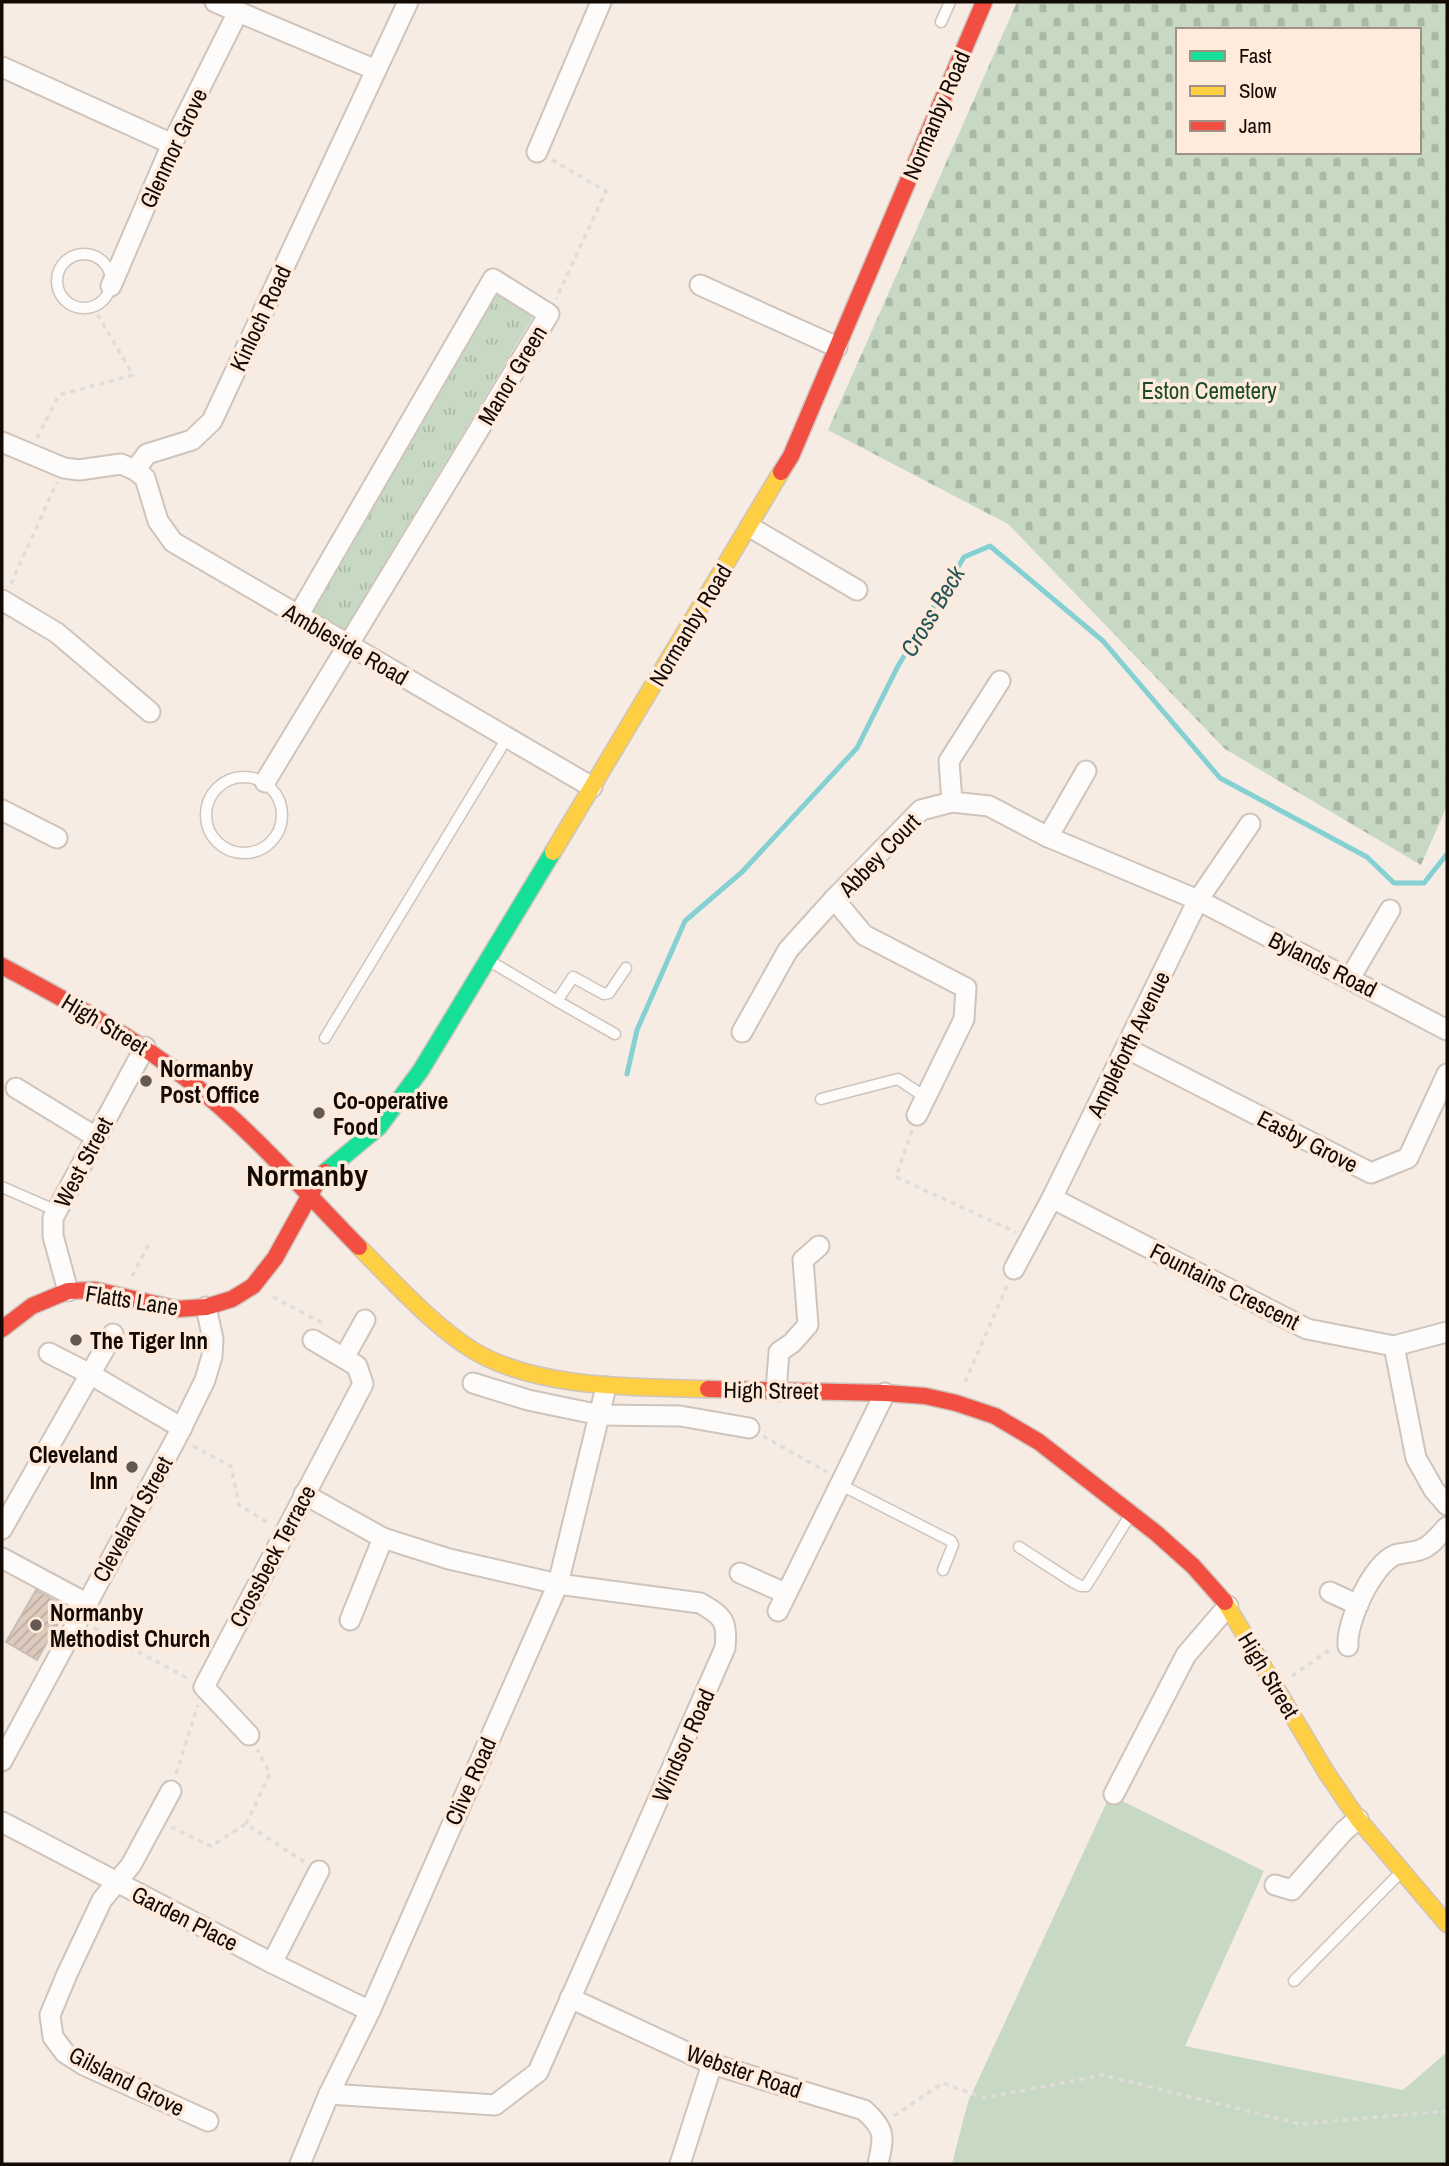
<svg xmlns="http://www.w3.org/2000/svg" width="1449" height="2166" viewBox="0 0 1449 2166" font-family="'Archivo Narrow',sans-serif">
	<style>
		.grass { fill: url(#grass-tufts) }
		.cemetery { fill: url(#cemetery-stones); fill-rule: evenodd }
		.park { fill: #c7d9c2 }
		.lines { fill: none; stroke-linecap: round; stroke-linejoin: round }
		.stream { stroke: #84d0d3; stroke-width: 5 }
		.building { fill: url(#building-hatch); stroke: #c8beb6; stroke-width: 2 }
		.lane-casing { stroke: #cec4bc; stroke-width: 13 }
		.street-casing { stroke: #cec4bc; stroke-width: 23 }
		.fast-casing { stroke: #cec4bc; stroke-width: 19 }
		.slow-casing { stroke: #cec4bc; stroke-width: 19 }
		.jam-casing { stroke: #cec4bc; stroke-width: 19 }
		.path { stroke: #dfdcda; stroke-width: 3.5; stroke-dasharray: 5 5; stroke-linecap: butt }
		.lane { stroke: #fefcfb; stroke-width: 10 }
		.street { stroke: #fefcfb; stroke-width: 19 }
		.fast { stroke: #16e098; stroke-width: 16 }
		.slow { stroke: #ffcf43; stroke-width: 16 }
		.jam { stroke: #f24e42; stroke-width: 16 }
		.poi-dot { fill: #635952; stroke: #feebdc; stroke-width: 2.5 }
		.labels { text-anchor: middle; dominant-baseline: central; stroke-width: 7; stroke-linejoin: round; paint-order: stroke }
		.street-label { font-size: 23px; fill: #140a04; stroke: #feebdc }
		.park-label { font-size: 23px; fill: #1a4a27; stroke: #feebdc }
		.poi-label { font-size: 23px; font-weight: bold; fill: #140a04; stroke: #feebdc; text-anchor: start }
		.water-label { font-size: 24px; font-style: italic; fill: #245559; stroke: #feebdc }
		.district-label { font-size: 30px; font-weight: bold; fill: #140a04; stroke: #feebdc }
	</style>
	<defs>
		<pattern id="grass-tufts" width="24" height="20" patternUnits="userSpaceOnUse" patternTransform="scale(1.75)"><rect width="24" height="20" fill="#c7d9c2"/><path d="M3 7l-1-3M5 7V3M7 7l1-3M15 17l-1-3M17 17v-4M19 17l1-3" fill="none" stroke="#aab9a5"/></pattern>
		<pattern id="cemetery-stones" width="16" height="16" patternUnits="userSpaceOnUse" patternTransform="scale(1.75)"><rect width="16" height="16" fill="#c7d9c2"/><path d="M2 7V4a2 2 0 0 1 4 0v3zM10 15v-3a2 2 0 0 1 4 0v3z" fill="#aab9a5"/></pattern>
		<pattern id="building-hatch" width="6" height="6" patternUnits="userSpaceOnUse" patternTransform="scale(1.75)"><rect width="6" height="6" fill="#dccabd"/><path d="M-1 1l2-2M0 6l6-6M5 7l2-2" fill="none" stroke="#bcaca1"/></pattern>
	</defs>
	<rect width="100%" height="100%" fill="#f6ece4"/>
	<polygon class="grass" points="494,289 533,317 342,634 304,617"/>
	<path class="cemetery" d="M1017 2H1447V806L1421 865 1225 749 1008 524 828 430ZM1178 30H1419V152H1178Z"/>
	<polygon class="park" points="1110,1795 1264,1871 1185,2046 1403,2090 1447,2052 1447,2164 952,2164 968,2102"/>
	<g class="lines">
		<polyline class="stream" points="627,1074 637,1030 685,921 742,872 857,748 898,666 964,557 990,546 1103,641 1220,778 1367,857 1394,883 1424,883 1447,854"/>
	</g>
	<polygon class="building" points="36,1590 67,1608 37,1660 6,1642"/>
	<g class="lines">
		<defs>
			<g id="lane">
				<polyline points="941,22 950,2"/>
				<circle cx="84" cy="281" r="27"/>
				<circle cx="244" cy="815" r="38"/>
				<polyline points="488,960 557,1001 573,977 604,994 609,993 626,968"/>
				<polyline points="557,1001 615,1034"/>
				<polyline points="325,1038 507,738"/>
				<polyline points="821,1099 898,1079 925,1097"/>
				<polyline points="2,1187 57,1211"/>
				<polyline points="839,1484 951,1541 953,1545 943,1570"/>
				<polyline points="1019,1547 1073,1582 1081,1586 1086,1586 1129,1517"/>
				<polyline points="1294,1981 1401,1872"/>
			</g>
			<g id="street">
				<polyline points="215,2 376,70"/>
				<polyline points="2,67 172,144"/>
				<polyline points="537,152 601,2"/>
				<polyline points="700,285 837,347"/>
				<polyline points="111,286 172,144 238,12"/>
				<polyline points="2,442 64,468 79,470 121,464 135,470 147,454 192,440 212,421 408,2"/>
				<polyline points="135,470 145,478 158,521 173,542 592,787"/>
				<polyline points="750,527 857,590"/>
				<polyline points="2,600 57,633 150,712"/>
				<polyline points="265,782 549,314 493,279 298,616"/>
				<polyline points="952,802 949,761 1000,681"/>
				<polyline points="2,810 57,838"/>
				<polyline points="1048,837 1086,771"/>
				<polyline points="1350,978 1390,910"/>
				<polyline points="742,1032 788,950 834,899"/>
				<polyline points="1126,1048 1371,1173 1408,1158 1447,1074"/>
				<polyline points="16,1088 96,1137"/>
				<polyline points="917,1115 964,1019 966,988 864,935 834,899 921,810 952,802 989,806 1048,837 1198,900 1447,1030"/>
				<polyline points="1052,1198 1307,1329 1394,1346 1447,1332"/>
				<polyline points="1014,1269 1052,1198 1198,900 1250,824"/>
				<polyline points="68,1291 53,1236 53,1218 145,1047"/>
				<polyline points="1394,1346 1416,1458 1434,1490 1447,1505"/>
				<polyline points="49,1353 90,1374 182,1428"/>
				<polyline points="344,1358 365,1320"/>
				<polyline points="473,1383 528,1400 600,1415 680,1416 749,1428"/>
				<polyline points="776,1391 779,1352 792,1343 808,1325 803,1260 819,1246"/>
				<path d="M304 1494 383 1538 449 1559 558 1584 700 1603C723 1616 728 1621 725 1648L538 2072 495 2105 329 2094"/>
				<polyline points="2,1529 113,1334"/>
				<polyline points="2,1558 86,1603"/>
				<polyline points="740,1573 785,1593"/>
				<polyline points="1330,1592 1358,1605"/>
				<polyline points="778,1611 885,1393"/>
				<polyline points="350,1620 383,1538"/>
				<path d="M1348 1646C1346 1622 1372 1565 1395 1555 1404 1552 1414 1553 1422 1549 1431 1546 1440 1534 1447 1527"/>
				<polyline points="249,1735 204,1687 363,1384 357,1366 313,1340"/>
				<polyline points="2,1761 177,1437 205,1380 212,1356 213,1339 206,1307"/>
				<polyline points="171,1791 131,1865 102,1900 67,1974 50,2015 53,2037 65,2053 84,2065 208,2121"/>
				<polyline points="1114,1794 1186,1655 1228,1606"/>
				<polyline points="2,1822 272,1963 370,2011"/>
				<polyline points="1275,1885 1292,1890 1344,1831 1358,1819"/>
				<polyline points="272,1963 319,1871"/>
				<path d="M570 1998 712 2064 864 2110C886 2130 884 2136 878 2164"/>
				<polyline points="300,2164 329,2094 370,2011 558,1584 606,1387"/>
				<polyline points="680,2164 712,2064"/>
			</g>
			<polyline id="fast" points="325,1172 379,1127 421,1070 553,852"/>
			<g id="slow">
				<polyline points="553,852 781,472"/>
				<path d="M359 1247C393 1281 433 1326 474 1351 538 1389 635 1387 708 1389"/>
				<polyline points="1225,1602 1326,1772 1358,1819 1447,1924"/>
			</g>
			<g id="jam">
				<polyline points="781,472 791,456 984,2"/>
				<path d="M2 966C68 1001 134 1037 192 1083 253 1132 305 1192 359 1247"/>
				<polyline points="2,1329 32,1306 68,1291 95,1290 177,1309 206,1307 232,1299 253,1286 275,1258 321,1175 325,1172"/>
				<polyline points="708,1389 885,1393 925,1396 956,1403 995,1416 1039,1442 1156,1533 1193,1566 1225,1602"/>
			</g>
		</defs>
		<use href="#lane" class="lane-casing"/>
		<use href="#street" class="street-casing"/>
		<use href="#fast" class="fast-casing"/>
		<use href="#slow" class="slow-casing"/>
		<use href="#jam" class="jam-casing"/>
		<g class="path">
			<polyline points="552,160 606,191 556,299"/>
			<polyline points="37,438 59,395 133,375 93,307"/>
			<polyline points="11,584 57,482"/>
			<polyline points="912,1130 896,1177 1016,1232"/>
			<polyline points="132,1276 149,1244"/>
			<polyline points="273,1297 322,1323"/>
			<polyline points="965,1382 1007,1286"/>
			<polyline points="763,1436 827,1472"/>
			<polyline points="193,1446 231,1466 239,1505 270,1524"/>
			<polyline points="94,1628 189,1679"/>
			<polyline points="1292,1676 1332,1648"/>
			<polyline points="176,1774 198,1705"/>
			<polyline points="246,1824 270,1773 257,1749"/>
			<polyline points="171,1827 211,1846 246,1824 306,1863"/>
			<polyline points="894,2116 943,2083 984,2098 1103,2075 1300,2124 1447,2111"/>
		</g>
		<use href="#lane" class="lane"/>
		<use href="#street" class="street"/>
		<use href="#fast" class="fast"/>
		<use href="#slow" class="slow"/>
		<use href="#jam" class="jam"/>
	</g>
	<g class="poi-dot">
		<circle cx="146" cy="1081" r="7"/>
		<circle cx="319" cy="1113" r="7"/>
		<circle cx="76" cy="1340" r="7"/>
		<circle cx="132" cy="1467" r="7"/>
		<circle cx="36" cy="1625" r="7"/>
	</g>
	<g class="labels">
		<g class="street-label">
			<text transform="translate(936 115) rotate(-67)">Normanby Road</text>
			<text transform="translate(173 148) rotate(-65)">Glenmor Grove</text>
			<text transform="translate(260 318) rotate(-65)">Kinloch Road</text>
			<text transform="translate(512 375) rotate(-59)">Manor Green</text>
			<text transform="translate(690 625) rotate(-59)">Normanby Road</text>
			<text transform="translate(346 644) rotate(30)">Ambleside Road</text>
			<text transform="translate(879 855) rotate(-46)">Abbey Court</text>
			<text transform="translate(1323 964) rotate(27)">Bylands Road</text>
			<text transform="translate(105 1024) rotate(31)">High Street</text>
			<text transform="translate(1128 1044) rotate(-64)">Ampleforth Avenue</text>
			<text transform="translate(1308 1141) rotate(27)">Easby Grove</text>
			<text transform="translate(83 1162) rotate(-62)">West Street</text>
			<text transform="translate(1225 1286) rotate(27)">Fountains Crescent</text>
			<text transform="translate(132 1300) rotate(9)">Flatts Lane</text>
			<text transform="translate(771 1390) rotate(1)">High Street</text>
			<text transform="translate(132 1519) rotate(-61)">Cleveland Street</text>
			<text transform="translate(272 1556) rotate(-62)">Crossbeck Terrace</text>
			<text transform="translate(1269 1675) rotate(59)">High Street</text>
			<text transform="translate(683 1745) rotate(-66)">Windsor Road</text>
			<text transform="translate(470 1781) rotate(-66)">Clive Road</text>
			<text transform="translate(185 1918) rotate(27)">Garden Place</text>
			<text transform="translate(744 2071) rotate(19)">Webster Road</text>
			<text transform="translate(127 2081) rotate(27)">Gilsland Grove</text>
		</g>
		<g class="park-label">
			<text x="1209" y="390">Eston Cemetery</text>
		</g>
		<g class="poi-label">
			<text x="160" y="1068">Normanby<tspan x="160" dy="26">Post Office</tspan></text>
			<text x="333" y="1100">Co-operative<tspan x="333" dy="26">Food</tspan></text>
			<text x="90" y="1340">The Tiger Inn</text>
			<text x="118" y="1454" text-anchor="end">Cleveland<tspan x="118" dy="26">Inn</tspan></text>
			<text x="50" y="1612">Normanby<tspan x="50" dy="26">Methodist Church</tspan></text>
		</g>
		<g class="water-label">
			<text transform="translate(932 611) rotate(-59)">Cross Beck</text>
		</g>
		<g class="district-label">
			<text x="307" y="1175">Normanby</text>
		</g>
	</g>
	<rect width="1449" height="2166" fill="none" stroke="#140a04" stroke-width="7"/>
	<rect x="1176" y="28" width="245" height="126" fill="#feebdc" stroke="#a09186" stroke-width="2"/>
	<rect x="1190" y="51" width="35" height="10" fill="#16e098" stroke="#a09186" stroke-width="2"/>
	<text x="1239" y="63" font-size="21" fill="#140a04">Fast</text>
	<rect x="1190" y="86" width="35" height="10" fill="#ffcf43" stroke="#a09186" stroke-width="2"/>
	<text x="1239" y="98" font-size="21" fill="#140a04">Slow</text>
	<rect x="1190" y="121" width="35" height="10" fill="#f24e42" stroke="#a09186" stroke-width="2"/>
	<text x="1239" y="133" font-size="21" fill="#140a04">Jam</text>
</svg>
